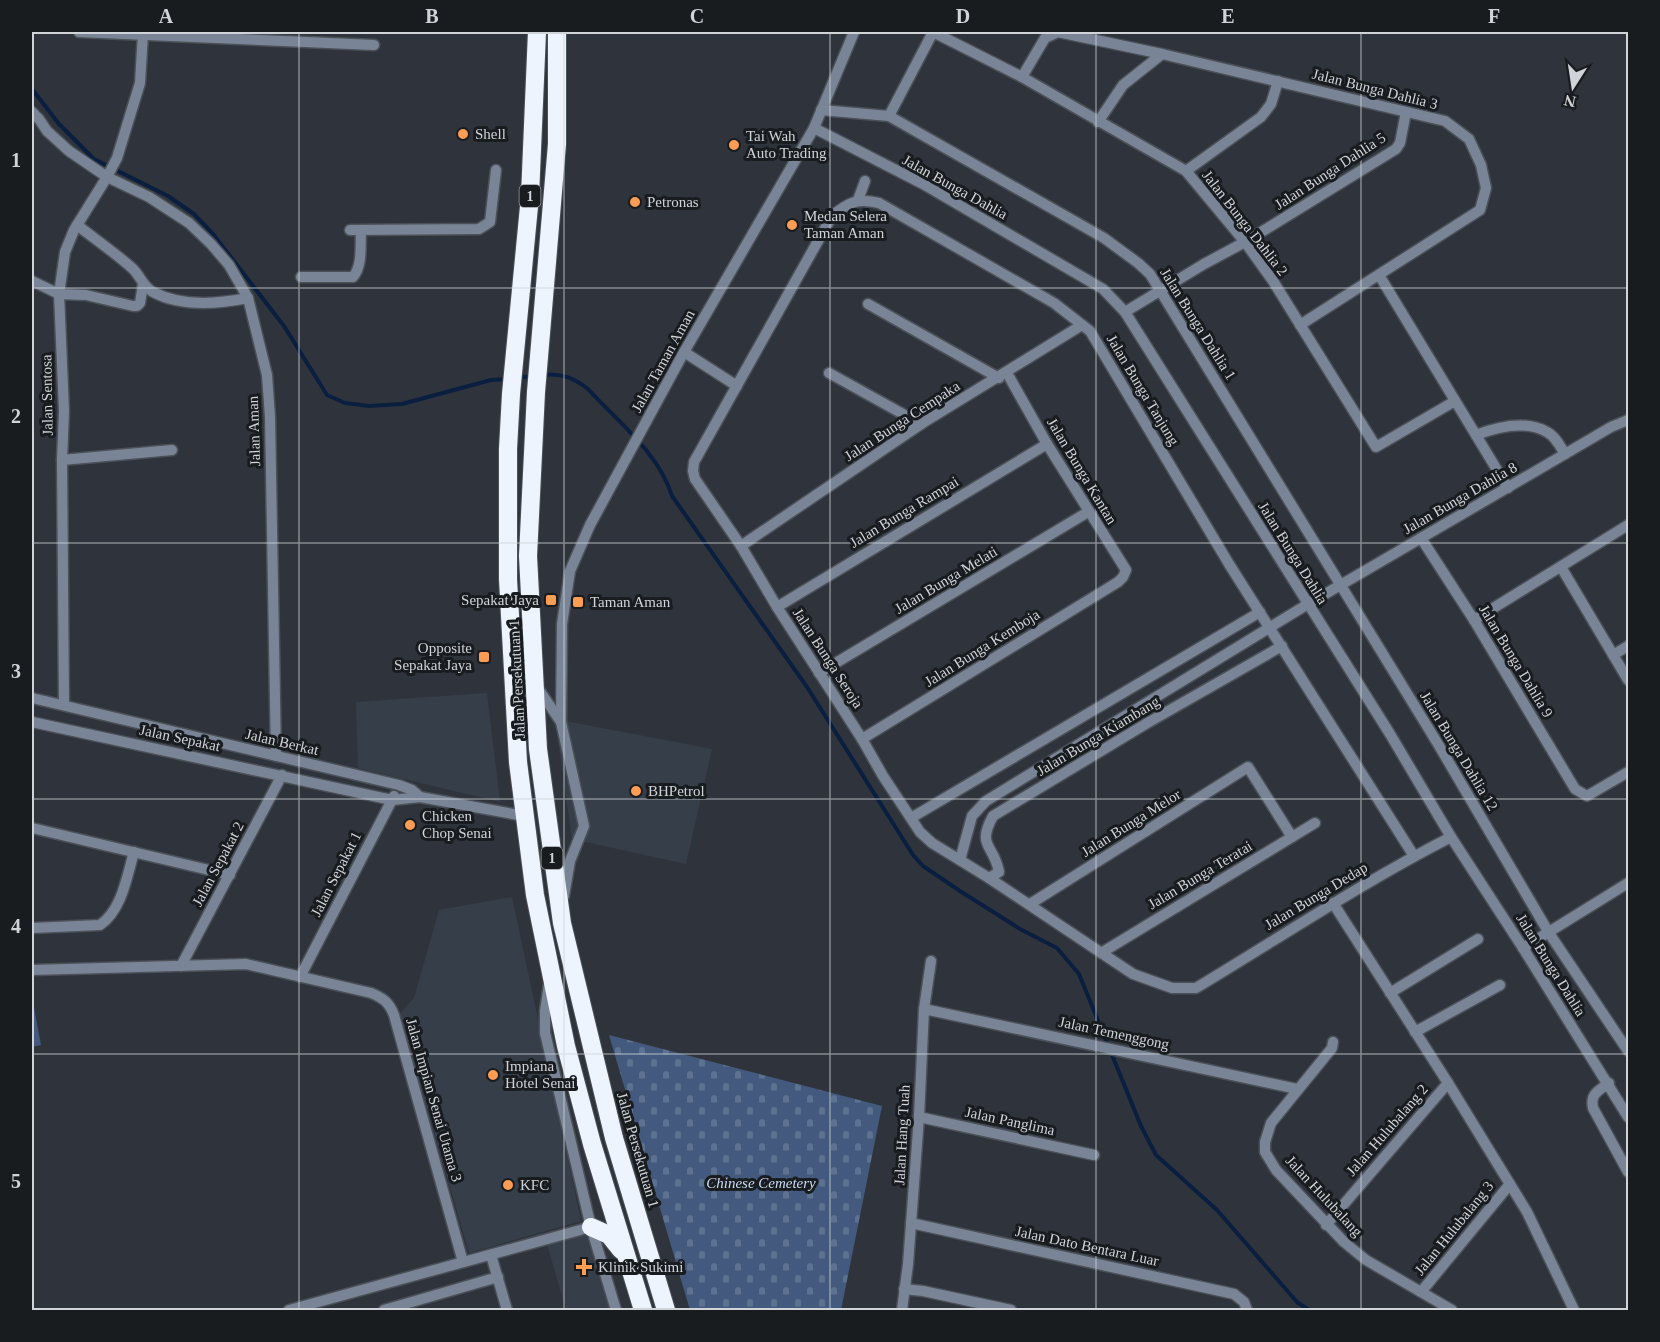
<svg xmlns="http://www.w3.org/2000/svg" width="1660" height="1342" viewBox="0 0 1660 1342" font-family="Georgia,serif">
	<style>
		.built { fill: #363e4a }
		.green { fill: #435a7e }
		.cemetery { fill: url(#cemetery-stones) }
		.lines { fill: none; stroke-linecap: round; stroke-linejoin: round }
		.stream { stroke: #0a1f40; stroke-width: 4 }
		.minor-casing { stroke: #4c5158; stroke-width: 13 }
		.highway-casing { stroke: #4c5158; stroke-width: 20 }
		.minor { stroke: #798597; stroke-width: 10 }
		.highway { stroke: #eef4fd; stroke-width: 18 }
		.grid { fill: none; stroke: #d0d3d8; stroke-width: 1.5; stroke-opacity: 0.55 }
		.poi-dot { fill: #fc9d53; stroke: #191c1f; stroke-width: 2 }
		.labels { text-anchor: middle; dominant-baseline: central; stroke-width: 6; stroke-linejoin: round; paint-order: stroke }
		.shield { fill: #191c1f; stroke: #999ca0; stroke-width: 1.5 }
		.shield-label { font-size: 14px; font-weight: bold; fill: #d0d3d8 }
		.street-label { font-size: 15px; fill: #d0d3d8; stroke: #191c1f }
		.poi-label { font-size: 15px; fill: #d0d3d8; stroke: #191c1f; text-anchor: start }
		.park-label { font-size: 15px; font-style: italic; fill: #cbdcf5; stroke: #191c1f }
		.neatline { fill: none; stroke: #d0d3d8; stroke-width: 2 }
		.grid-label { font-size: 20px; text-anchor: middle; font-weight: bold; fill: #d0d3d8 }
	</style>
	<defs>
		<pattern id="cemetery-stones" width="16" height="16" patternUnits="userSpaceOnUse" patternTransform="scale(1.5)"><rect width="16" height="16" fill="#435a7e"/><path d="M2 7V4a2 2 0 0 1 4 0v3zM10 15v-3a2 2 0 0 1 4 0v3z" fill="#5d7190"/></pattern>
	</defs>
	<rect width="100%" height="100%" fill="#2f343c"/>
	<g class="built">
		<polygon points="487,693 500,802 358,768 356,702"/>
		<polygon points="555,719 712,749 686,864 572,839"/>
		<polygon points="512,897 581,1221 469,1253 400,1013 414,998 439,910"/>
		<polygon points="588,1232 611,1310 566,1310 547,1244"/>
	</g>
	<polygon class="green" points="32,997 41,1045 32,1047"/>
	<polygon class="cemetery" points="609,1035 882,1106 841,1310 690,1310"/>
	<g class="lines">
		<g class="stream">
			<polyline points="32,89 59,124 94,159 168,196 194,214 213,234 284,326 327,395 345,403 369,406 402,404 491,380 506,379"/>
			<path d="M543 375C562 373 574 378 588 389 618 422 659 453 672 496L807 687 913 855 923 866 960 891 1020 929 1057 948 1079 974 1141 1126 1156 1155 1217 1210 1297 1302 1309 1310"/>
			<polyline points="516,378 533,376"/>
		</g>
		<defs>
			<g id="minor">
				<polyline points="79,32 374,45"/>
				<polyline points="933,32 1022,77 1186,171 1245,242 1273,281 1376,447 1455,401"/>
				<polyline points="1022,77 1045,38 1058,32 1162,54 1445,121 1469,139 1481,165 1486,188 1480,210 1300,325"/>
				<polyline points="821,110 889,116 1104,238 1138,263 1150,274 1438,744 1549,933 1628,1051"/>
				<polyline points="32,112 39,119 47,131 69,151 107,177 149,197 189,223 211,244 229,265 248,298 267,375 270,417 276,756"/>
				<polyline points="889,116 933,32"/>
				<polyline points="1098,122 1123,85 1162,54"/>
				<polyline points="814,128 923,184 1103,289 1125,312 1390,734 1451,837 1523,948 1628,1117"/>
				<polyline points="1186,171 1261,117 1271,104 1278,81"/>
				<polyline points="858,200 865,181"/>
				<path d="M77 225C95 239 114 252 132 268 140 275 143 287 153 292 181 307 218 304 248 298"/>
				<polyline points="350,230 479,229 490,222 496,170"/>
				<polyline points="1379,275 1508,488"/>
				<path d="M301 277H353C363 265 360 245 361 230"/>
				<polyline points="32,281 59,294 86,295 133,306 137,306 140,303 143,284"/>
				<polyline points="868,304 999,378"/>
				<polyline points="1125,312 1204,264 1245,242 1396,149 1400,143 1406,112"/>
				<polyline points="684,352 737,386"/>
				<polyline points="829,373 921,424"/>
				<path d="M1476 435C1497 427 1526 420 1547 432 1555 436 1560 446 1565 454"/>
				<polyline points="62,460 172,450"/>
				<polyline points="1421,538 1474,620 1575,789 1587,796 1628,772"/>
				<polyline points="741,546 921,424 1082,325"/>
				<polyline points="1561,567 1628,680"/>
				<polyline points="777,607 1047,444"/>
				<polyline points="1474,620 1628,525"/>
				<polyline points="1613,655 1628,646"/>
				<polyline points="819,673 1088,512"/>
				<polyline points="537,687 561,722 584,826 570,861 564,896"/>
				<polyline points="32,698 399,785 412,790 420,797 524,816"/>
				<polyline points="64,704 62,460 64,411 59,294 65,252 74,230 107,177 117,158 140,83 143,33"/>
				<polyline points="32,722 392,800 420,797"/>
				<polyline points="561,722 562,624 570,571 590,525 684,352 814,128 854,32"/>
				<polyline points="862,739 1118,582 1123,577 1126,570 1047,444 1007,373"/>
				<polyline points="911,818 1260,612"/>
				<polyline points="32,828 230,875"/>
				<path d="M1414 856 1229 564 1090 331 1054 303 879 203C857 198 849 202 832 216L694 462 693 471 695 479 741 546 777 607 862 739 883 776 920 832 932 843 989 878 1133 974 1172 988H1196C1281 937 1363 882 1451 837"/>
				<polyline points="960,860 972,816 986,801 1308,604 1565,454 1611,427 1628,420"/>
				<path d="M989 878 999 872C994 844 976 847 993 816L1149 722 1282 646"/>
				<polyline points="1333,903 1448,1083 1527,1212 1574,1310"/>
				<polyline points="1030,904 1248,767 1292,837"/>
				<path d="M32 928 100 925C122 910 127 876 134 852"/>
				<polyline points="1523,948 1628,883"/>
				<polyline points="1101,953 1315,823"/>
				<polyline points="181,966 282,775"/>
				<path d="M32 970 246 964 371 993C383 998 389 1002 394 1015L463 1262"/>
				<polyline points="300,977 394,796"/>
				<polyline points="549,984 545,1011 545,1033 591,1227 616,1310"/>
				<polyline points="1390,993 1478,939"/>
				<polyline points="924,1009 1297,1089"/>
				<polyline points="1415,1032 1500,985"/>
				<polyline points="1333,1042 1332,1048 1271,1123 1265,1142 1265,1152 1276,1170 1344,1242 1366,1260 1452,1310"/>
				<path d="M1609 1083C1598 1091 1590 1094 1593 1108L1628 1172"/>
				<polyline points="919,1117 1094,1155"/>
				<polyline points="911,1223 1234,1294 1244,1302 1247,1310"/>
				<polyline points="1326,1225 1448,1083"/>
				<polyline points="491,1255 507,1310"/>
				<polyline points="904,1289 923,1291 1011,1310"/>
				<polyline points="1421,1292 1510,1184"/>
				<polyline points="289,1310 591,1227"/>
				<polyline points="384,1310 498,1277"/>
				<polyline points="902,1310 908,1264 919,1117 924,1009 931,961"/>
			</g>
			<g id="highway">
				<polyline points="537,32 530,196 511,394 508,449 508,579 518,762 535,895 566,1046 592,1144 643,1310"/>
				<polyline points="557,32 557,144 536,392 528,556 538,749 562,923 614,1138 666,1310"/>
				<polyline points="591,1227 609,1235 621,1250"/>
			</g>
		</defs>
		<use href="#minor" class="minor-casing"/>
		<use href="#highway" class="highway-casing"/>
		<use href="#minor" class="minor"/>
		<use href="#highway" class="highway"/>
	</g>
	<path class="grid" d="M299 32V1310M564 32V1310M830 32V1310M1096 32V1310M1361 32V1310M32 288H1628M32 543H1628M32 799H1628M32 1054H1628"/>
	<g class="poi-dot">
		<circle cx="463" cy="134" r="6"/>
		<circle cx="734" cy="145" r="6"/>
		<circle cx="635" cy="202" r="6"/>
		<circle cx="792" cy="225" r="6"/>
		<rect x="545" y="594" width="12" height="12" rx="3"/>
		<rect x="572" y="596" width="12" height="12" rx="3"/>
		<rect x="478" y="651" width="12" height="12" rx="3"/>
		<circle cx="636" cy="791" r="6"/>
		<circle cx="410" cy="825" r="6"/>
		<circle cx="493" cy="1075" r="6"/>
		<circle cx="508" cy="1185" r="6"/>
		<path d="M581 1258h6v6h6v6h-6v6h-6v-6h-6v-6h6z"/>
	</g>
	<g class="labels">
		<g class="shield">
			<rect x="519.5" y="185" width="21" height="22" rx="4.5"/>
			<rect x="541.5" y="847" width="21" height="22" rx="4.5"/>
		</g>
		<g class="shield-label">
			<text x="530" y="196">1</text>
			<text x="552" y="858">1</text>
		</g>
		<g class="street-label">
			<text transform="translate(1375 89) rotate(14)">Jalan Bunga Dahlia 3</text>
			<text transform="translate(1330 171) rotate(-33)">Jalan Bunga Dahlia 5</text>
			<text transform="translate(955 187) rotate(29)">Jalan Bunga Dahlia</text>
			<text transform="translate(1245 223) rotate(52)">Jalan Bunga Dahlia 2</text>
			<text transform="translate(1198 324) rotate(58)">Jalan Bunga Dahlia 1</text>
			<text transform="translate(663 361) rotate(-61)">Jalan Taman Aman</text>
			<text transform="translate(1143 390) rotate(59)">Jalan Bunga Tanjung</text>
			<text transform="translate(47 395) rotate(-91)">Jalan Sentosa</text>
			<text transform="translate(902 421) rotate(-33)">Jalan Bunga Cempaka</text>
			<text transform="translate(254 431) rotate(-92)">Jalan Aman</text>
			<text transform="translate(1082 471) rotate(59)">Jalan Bunga Kantan</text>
			<text transform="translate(1460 498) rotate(-30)">Jalan Bunga Dahlia 8</text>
			<text transform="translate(904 512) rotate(-31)">Jalan Bunga Rampai</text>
			<text transform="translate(1293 553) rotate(58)">Jalan Bunga Dahlia</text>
			<text transform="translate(946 580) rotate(-31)">Jalan Bunga Melati</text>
			<text transform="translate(982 648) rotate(-32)">Jalan Bunga Kemboja</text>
			<text transform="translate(828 658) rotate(57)">Jalan Bunga Seroja</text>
			<text transform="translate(1516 661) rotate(59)">Jalan Bunga Dahlia 9</text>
			<text transform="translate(517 679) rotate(-93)">Jalan Persekutuan 1</text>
			<text transform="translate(1098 736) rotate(-31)">Jalan Bunga Kiambang</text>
			<text transform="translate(180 738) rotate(12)">Jalan Sepakat</text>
			<text transform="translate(282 742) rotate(13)">Jalan Berkat</text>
			<text transform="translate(1459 751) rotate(59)">Jalan Bunga Dahlia 12</text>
			<text transform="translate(1131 823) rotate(-32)">Jalan Bunga Melor</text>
			<text transform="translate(218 864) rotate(-62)">Jalan Sepakat 2</text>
			<text transform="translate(336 874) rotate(-63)">Jalan Sepakat 1</text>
			<text transform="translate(1200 875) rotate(-31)">Jalan Bunga Teratai</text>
			<text transform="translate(1316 896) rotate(-31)">Jalan Bunga Dedap</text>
			<text transform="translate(1551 965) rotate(58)">Jalan Bunga Dahlia</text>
			<text transform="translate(1114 1033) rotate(12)">Jalan Temenggong</text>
			<text transform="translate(434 1100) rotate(74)">Jalan Impian Senai Utama 3</text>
			<text transform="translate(1010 1121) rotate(12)">Jalan Panglima</text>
			<text transform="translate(1387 1130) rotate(-49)">Jalan Hulubalang 2</text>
			<text transform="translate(902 1135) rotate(-87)">Jalan Hang Tuah</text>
			<text transform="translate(638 1150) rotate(74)">Jalan Persekutuan 1</text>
			<text transform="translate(1324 1196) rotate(47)">Jalan Hulubalang</text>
			<text transform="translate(1454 1228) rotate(-51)">Jalan Hulubalang 3</text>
			<text transform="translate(1087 1246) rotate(12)">Jalan Dato Bentara Luar</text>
		</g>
		<g class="poi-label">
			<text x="475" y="134">Shell</text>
			<text x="746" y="136">Tai Wah<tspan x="746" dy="17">Auto Trading</tspan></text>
			<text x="647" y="202">Petronas</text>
			<text x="804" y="216">Medan Selera<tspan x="804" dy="17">Taman Aman</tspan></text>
			<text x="539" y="600" text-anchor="end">Sepakat Jaya</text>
			<text x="590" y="602">Taman Aman</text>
			<text x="472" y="648" text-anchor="end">Opposite<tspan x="472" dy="17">Sepakat Jaya</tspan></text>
			<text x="648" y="791">BHPetrol</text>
			<text x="422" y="816">Chicken<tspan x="422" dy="17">Chop Senai</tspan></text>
			<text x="505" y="1066">Impiana<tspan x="505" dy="17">Hotel Senai</tspan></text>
			<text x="520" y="1185">KFC</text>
			<text x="598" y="1267">Klinik Sukimi</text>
		</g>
		<g class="park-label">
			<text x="761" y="1183">Chinese Cemetery</text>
		</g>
	</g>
	<rect width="1660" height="1342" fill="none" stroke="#191c1f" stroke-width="66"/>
	<g transform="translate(1573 87) rotate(192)" stroke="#191c1f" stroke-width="4.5" paint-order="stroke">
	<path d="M0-4.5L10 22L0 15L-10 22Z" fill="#d0d3d8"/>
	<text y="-9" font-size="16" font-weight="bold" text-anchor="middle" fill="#d0d3d8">N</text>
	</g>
	<rect x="33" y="33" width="1594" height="1276" class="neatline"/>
	<g class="grid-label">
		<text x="166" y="23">A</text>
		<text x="432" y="23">B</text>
		<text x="697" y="23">C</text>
		<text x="963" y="23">D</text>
		<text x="1228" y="23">E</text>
		<text x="1494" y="23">F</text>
		<text x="16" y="167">1</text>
		<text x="16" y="423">2</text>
		<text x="16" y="678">3</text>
		<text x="16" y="933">4</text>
		<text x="16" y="1188">5</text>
	</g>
</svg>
